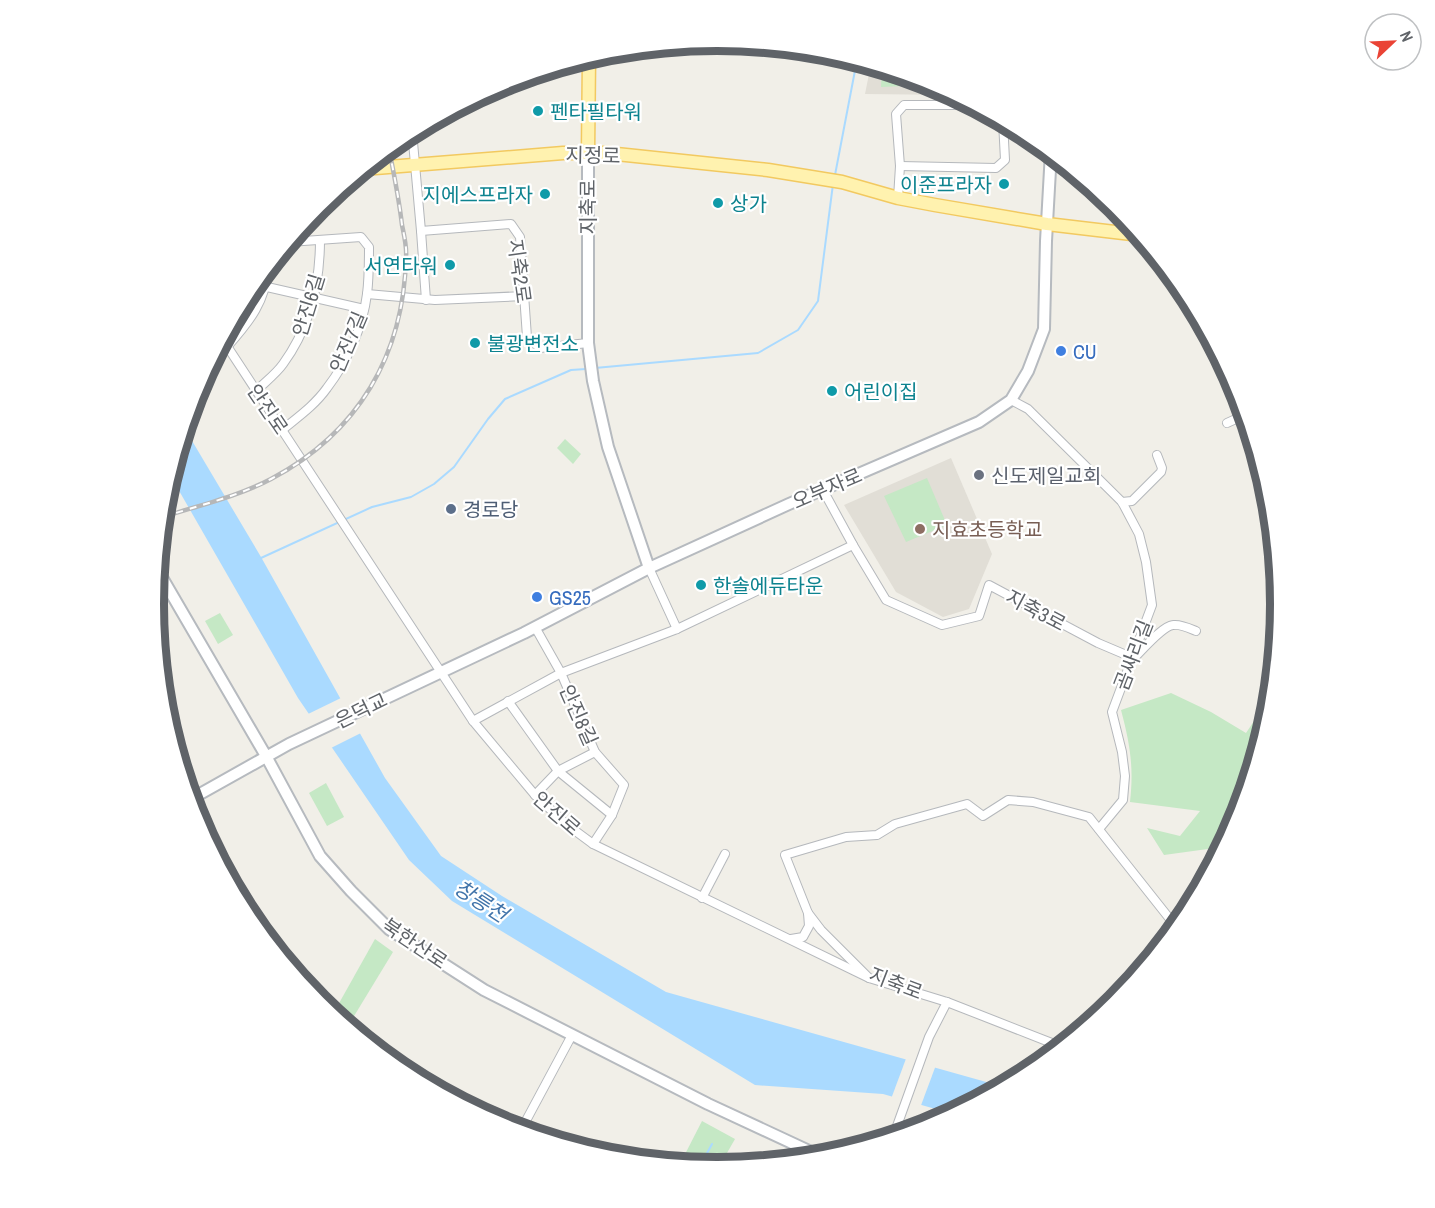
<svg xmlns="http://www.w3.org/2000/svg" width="1435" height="1208" viewBox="0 0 1435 1208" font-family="'Archivo Narrow','Noto Sans KR',sans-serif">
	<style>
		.education { fill: #e1ded6 }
		.green { fill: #c5e8c5 }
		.water { fill: #aadaff }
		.pier { fill: #f1efe8 }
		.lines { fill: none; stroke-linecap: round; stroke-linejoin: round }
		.stream { stroke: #aadaff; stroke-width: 2 }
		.street-casing { stroke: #b5b8bc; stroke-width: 10 }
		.secondary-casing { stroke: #b6babf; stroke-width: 14 }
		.primary-casing { stroke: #f2c960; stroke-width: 15 }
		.street { stroke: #fff; stroke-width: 8 }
		.secondary { stroke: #fff; stroke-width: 10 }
		.primary { stroke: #fff2af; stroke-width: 12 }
		.rail-casing { stroke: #b6b7b8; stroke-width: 4.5 }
		.rail { stroke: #fff; stroke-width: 2; stroke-dasharray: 7; stroke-linecap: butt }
		.culture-dot { fill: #0f9aa8; stroke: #fff; stroke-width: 2 }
		.shop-dot { fill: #3f7fe0; stroke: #fff; stroke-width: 2 }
		.worship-dot { fill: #6b7280; stroke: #fff; stroke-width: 2 }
		.service-dot { fill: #5c6f8a; stroke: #fff; stroke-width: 2 }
		.education-dot { fill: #8d6e63; stroke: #fff; stroke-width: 2 }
		.labels { text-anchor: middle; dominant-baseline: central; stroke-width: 4.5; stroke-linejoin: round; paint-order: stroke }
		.culture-label { font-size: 20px; fill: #0d838f; stroke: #fff; text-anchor: start }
		.street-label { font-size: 20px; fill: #5f6368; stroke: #fff }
		.shop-label { font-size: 20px; fill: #366cbe; stroke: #fff; text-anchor: start }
		.worship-label { font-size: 20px; fill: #5b616d; stroke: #fff; text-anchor: start }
		.service-label { font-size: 20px; fill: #4e5e75; stroke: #fff; text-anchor: start }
		.education-label { font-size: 20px; fill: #785e54; stroke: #fff; text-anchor: start }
		.water-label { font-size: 21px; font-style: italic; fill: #4174aa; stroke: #fff }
		.rim { fill: none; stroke: #5f6368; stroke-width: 8 }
	</style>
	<rect width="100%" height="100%" fill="#f1efe8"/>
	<g class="education">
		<polygon points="871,64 933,84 954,95 865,94"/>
		<polygon points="951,458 992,554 969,609 943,617 896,592 844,505"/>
	</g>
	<g class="green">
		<polygon points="882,68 927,82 927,85 881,87"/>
		<path d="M260 278 264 279C256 298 248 317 232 332L229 328 249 291Z"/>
		<polygon points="565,439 581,454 573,464 557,448"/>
		<polygon points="927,478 947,525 906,542 884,496"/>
		<polygon points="220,613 233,635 218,644 205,621"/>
		<path d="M1277 641 1270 714 1238 820 1215 863V848L1164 855 1147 828 1180 836 1200 811 1130 802C1134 767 1130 744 1121 710L1171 693 1211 712 1246 733 1268 700 1271 646Z"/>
		<polygon points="326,783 344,817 327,826 309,793"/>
		<polygon points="375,939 393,952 348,1026 333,1014"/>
		<polygon points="702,1121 735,1139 719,1167 680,1164"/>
	</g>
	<polygon class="water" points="185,429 261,557 385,778 441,856 502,896 666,992 1004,1087 953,1114 883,1094 755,1085 452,901 409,860 298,698 170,475"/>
	<g class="pier">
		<polygon points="343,697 363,732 329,749 306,715"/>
		<polygon points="907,1056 936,1065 920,1108 891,1099"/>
	</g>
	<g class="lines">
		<g class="stream">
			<polyline points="835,175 857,60"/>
			<polyline points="595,368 758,353 798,330 818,301 833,184"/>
			<polyline points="261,558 372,507 411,497 434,484 454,467 488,419 505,399 571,370 586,369"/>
			<polyline points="700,1166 712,1144"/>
		</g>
		<defs>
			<g id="street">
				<polyline points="412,131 421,231 511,224 520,237 527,337 540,348 588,343"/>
				<polyline points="900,166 996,168 1005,160 1003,121"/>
				<polyline points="898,198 900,166 896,114 904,105 974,105"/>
				<polyline points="421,231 426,300"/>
				<polyline points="267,287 364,309"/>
				<polyline points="367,294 435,300 524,296"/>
				<polyline points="223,340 473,721 535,795 566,824 593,844 869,978"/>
				<path d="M227 347C251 320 265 302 269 266"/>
				<path d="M256 391C265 382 276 374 283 364 310 327 320 285 320 240"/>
				<polyline points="1011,400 1028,409 1122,502 1139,534 1146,562 1152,605 1112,712 1122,752 1125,776 1123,800 1099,829"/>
				<polyline points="1227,423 1238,418 1248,420"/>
				<path d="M282 430C298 417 315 405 327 388 347 362 363 327 367 294 369 279 369 263 369 247L361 237 289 242"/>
				<path d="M823 490 853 545 886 600 942 625 979 616 989 585 1098 643 1131 657 1136 656C1144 648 1163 626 1173 625 1181 624 1189 628 1196 631"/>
				<polyline points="1122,502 1132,501 1161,472 1162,468 1157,455"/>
				<polyline points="649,568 677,629"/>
				<polyline points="535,627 561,673 595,752 624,785 612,815 593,844"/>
				<polyline points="508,701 558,771 612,815"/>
				<polyline points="473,721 561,673 677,629 853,545"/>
				<polyline points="535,795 558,771 595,752"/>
				<polyline points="702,898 725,854"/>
				<polyline points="791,939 803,937 809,926 808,913"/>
				<polyline points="1062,1047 947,1002 869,978 821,930 808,913 785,855 846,837 877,835 895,824 967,804 983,816 1008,800 1033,802 1089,817 1177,928"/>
				<polyline points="521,1130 572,1035"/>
				<polyline points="893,1137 929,1037 947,1002"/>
			</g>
			<g id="secondary">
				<polyline points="588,153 588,343 593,381 608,447 649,568"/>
				<polyline points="157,569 266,756 320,856 351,891 389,929 484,990 708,1104 822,1157"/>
				<polyline points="191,799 289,744 524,633 649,568 789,504 979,422 1011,400 1028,371 1044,329 1046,241 1051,152"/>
			</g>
			<g id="primary">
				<polyline points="588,153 589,57"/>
				<polyline points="363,169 563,153 607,153 768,170 842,182 898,198 935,205 1047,224 1140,235"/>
			</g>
		</defs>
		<use href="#street" class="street-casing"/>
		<use href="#secondary" class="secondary-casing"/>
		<use href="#primary" class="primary-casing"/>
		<use href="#street" class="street"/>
		<use href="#secondary" class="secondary"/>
		<use href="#primary" class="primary"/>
		<defs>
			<path id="rail" d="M163 517C197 506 239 496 271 479 358 433 404 355 406 257 407 247 404 235 402 225 399 199 394 174 389 149"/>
		</defs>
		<use href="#rail" class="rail-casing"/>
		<use href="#rail" class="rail"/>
	</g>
	<g class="culture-dot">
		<circle cx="538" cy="111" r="6"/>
		<circle cx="1004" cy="184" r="6"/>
		<circle cx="545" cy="194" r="6"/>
		<circle cx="718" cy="203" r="6"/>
		<circle cx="450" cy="265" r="6"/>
		<circle cx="475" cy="343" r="6"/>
		<circle cx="832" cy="391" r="6"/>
		<circle cx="701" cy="585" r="6"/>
	</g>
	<g class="shop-dot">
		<circle cx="1061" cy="351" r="6"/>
		<circle cx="537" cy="597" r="6"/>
	</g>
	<circle class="worship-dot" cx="979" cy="475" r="6"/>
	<circle class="service-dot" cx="451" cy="509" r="6"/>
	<circle class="education-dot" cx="920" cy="529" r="6"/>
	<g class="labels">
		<g class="culture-label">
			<text x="550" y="111">펜타필타워</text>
			<text x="992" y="184" text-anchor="end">이준프라자</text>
			<text x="533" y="194" text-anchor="end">지에스프라자</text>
			<text x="730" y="203">상가</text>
			<text x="438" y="265" text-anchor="end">서연타워</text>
			<text x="487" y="343">불광변전소</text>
			<text x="844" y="391">어린이집</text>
			<text x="713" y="585">한솔에듀타운</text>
		</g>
		<g class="street-label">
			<text transform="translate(593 155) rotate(1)">지정로</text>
			<text transform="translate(587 207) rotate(-90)">지축로</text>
			<text transform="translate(520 271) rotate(82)">지축2로</text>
			<text transform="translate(308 305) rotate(-73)">안진6길</text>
			<text transform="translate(348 342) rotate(-67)">안진7길</text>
			<text transform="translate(268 409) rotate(56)">안진로</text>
			<text transform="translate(827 488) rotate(-23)">오부자로</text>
			<text transform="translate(1036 610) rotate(28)">지축3로</text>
			<text transform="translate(1133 655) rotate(-69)">곰싸리길</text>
			<text transform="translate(361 710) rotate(-26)">은덕교</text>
			<text transform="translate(579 715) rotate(66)">안진8길</text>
			<text transform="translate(557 813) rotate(41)">안진로</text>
			<text transform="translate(415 943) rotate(34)">북한산로</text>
			<text transform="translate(896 983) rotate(21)">지축로</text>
		</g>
		<g class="shop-label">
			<text x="1073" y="351">CU</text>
			<text x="549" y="597">GS25</text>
		</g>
		<g class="worship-label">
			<text x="991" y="475">신도제일교회</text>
		</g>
		<g class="service-label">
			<text x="463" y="509">경로당</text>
		</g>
		<g class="education-label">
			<text x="932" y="529">지효초등학교</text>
		</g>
		<g class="water-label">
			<text transform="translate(481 901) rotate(33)">창릉천</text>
		</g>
	</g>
	<path d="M0 0H1435V1208H0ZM164 604a553 553 0 1 1 1106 0a553 553 0 1 1-1106 0Z" fill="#fff" fill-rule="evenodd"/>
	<path class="rim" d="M164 604a553 553 0 1 1 1106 0a553 553 0 1 1-1106 0Z"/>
	<g transform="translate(1393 42) rotate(67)"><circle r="28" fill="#ffffff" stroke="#bfc1c3" stroke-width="1.5"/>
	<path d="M0-4.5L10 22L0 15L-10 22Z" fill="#ea4335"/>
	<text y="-9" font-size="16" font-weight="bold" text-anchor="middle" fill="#5f6368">N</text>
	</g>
</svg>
